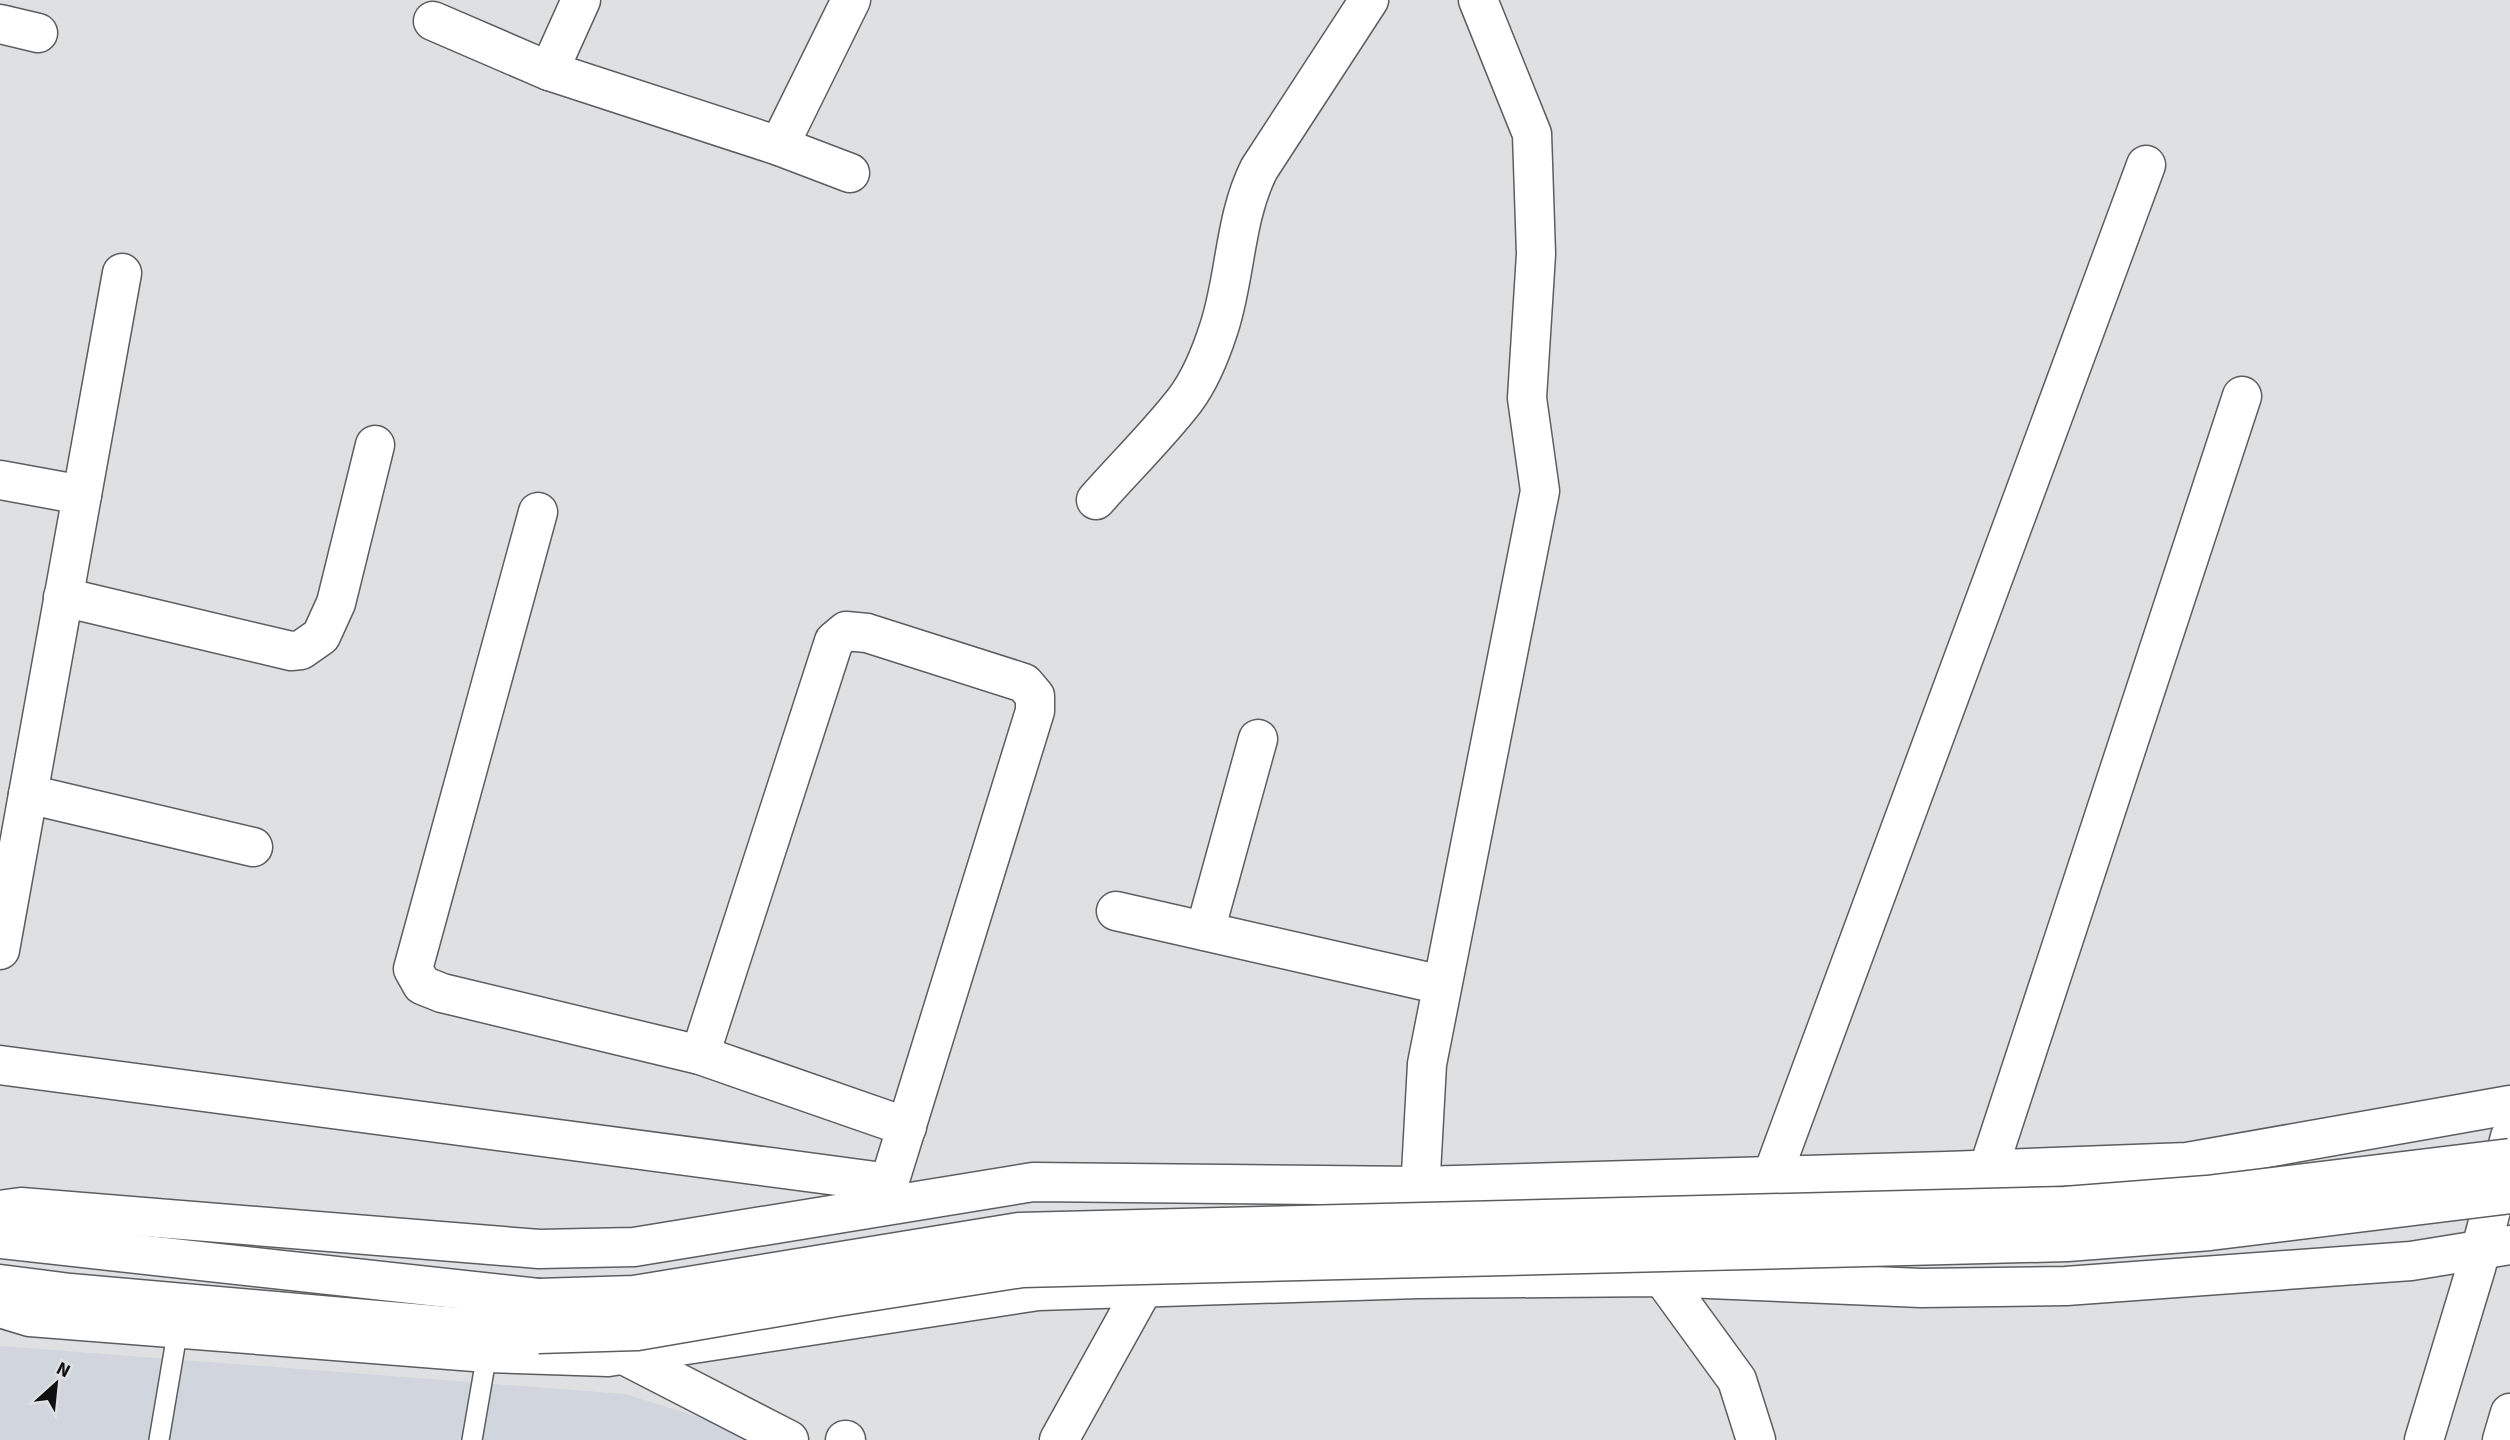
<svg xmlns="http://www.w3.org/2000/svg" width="2510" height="1440" viewBox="0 0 2510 1440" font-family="'Source Sans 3',sans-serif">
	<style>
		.built { fill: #d0d5de }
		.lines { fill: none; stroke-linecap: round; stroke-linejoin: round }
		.service-casing { stroke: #5c5d5f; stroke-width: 22 }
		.minor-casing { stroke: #5c5d5f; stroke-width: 41 }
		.tertiary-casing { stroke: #5c5d5f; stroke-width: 41 }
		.service { stroke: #fff; stroke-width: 19 }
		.minor { stroke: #fff; stroke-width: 38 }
		.tertiary { stroke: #fff; stroke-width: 38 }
		.tertiary-bridge-casing { stroke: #5c5d5f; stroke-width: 41; stroke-linecap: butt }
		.tertiary-bridge { stroke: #fff; stroke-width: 38 }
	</style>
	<rect width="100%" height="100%" fill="#dee0e2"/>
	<polygon class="built" points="0,1346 625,1394 771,1440 0,1440"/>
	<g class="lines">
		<defs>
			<g id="service">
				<polyline points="159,1440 178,1328"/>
				<polyline points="472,1440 487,1353"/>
			</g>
			<g id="minor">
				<polyline points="433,21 549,71 779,146 850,173"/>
				<polyline points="0,24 38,33"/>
				<polyline points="549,71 581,0"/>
				<polyline points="779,146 851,0"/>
				<polyline points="0,480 82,495"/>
				<path d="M1096 500C1125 467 1158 435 1185 400 1200 380 1211 353 1219 328 1236 276 1234 219 1259 169L1369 0"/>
				<polyline points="538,512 413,969 422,985 442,993 700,1055 907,1127"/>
				<polyline points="63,597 291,651 301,650 321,636 336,603 375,445"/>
				<polyline points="28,794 253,847"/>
				<polyline points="1116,911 1442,985"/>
				<polyline points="1205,931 1258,739"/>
				<polyline points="0,950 122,273"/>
				<polyline points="700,1055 834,641 846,631 867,633 1024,683 1035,696 1035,711 882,1206"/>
				<polyline points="0,1065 890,1183"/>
				<polyline points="1988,1170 2242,396"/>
				<polyline points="1772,1176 2146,165"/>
				<polyline points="0,1210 21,1207 539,1249 634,1247 1033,1182 1419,1186 1947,1171 2187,1162 2510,1105"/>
				<polyline points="1419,1210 1427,1064 1540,491 1527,398 1536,254 1532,134 1478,0"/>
				<polyline points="1662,1277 1737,1380 1756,1440"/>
				<polyline points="0,1308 30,1317 487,1353 608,1357 1038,1291 1418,1279 1662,1277 1921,1288 2066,1286 2411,1261 2510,1245"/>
				<polyline points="622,1354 789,1440"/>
				<polyline points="845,1440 846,1440"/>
				<polyline points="1059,1440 1144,1287"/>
				<polyline points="2424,1440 2476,1268 2510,1137"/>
				<polyline points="2502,1440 2510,1413"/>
			</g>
			<g id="tertiary">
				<polyline points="0,1239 538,1298"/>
				<polyline points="0,1284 70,1293 538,1334"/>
			</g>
		</defs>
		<use href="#service" class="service-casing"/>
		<use href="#minor" class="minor-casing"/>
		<use href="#tertiary" class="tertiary-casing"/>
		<use href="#service" class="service"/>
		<use href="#minor" class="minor"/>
		<use href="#tertiary" class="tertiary"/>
		<defs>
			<g id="tertiary-bridge">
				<polyline points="538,1298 634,1295 1019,1232 2065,1206 2207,1195 2510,1158"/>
				<polyline points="538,1334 637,1331 836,1297 1022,1268 2067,1242 2210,1231 2510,1194"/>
			</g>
		</defs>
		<use href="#tertiary-bridge" class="tertiary-bridge-casing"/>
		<use href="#tertiary-bridge" class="tertiary-bridge"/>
	</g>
	<g transform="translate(56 1384) rotate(27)" stroke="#dee0e2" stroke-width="5" paint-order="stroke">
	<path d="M0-5L12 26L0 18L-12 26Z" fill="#0f1011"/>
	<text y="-10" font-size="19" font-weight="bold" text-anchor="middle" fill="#0f1011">N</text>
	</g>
</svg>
